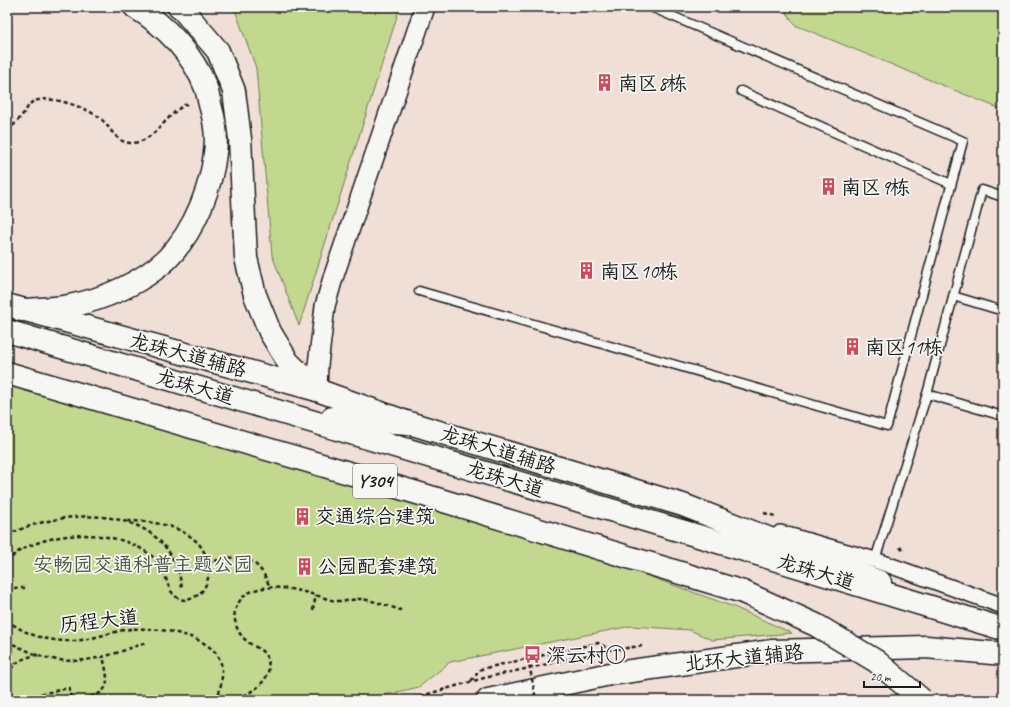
<svg xmlns="http://www.w3.org/2000/svg" width="1010" height="707" viewBox="0 0 1010 707" font-family="Caveat,'LXGW WenKai TC',sans-serif">
	<style>
		.green { fill: #c2d88e; stroke: #6f7a55 }
		.lines { fill: none; stroke-linecap: round; stroke-linejoin: round }
		.service-casing { stroke: #1c1c1c; stroke-width: 11 }
		.minor-casing { stroke: #1c1c1c; stroke-width: 18 }
		.tertiary-casing { stroke: #1c1c1c; stroke-width: 22 }
		.secondary-casing { stroke: #1c1c1c; stroke-width: 25 }
		.primary-casing { stroke: #1c1c1c; stroke-width: 25 }
		.trunk-casing { stroke: #1c1c1c; stroke-width: 25 }
		.path { stroke: #1c1c1c; stroke-width: 2.5; stroke-dasharray: 4 3; stroke-linecap: butt }
		.service { stroke: #f6f6f2; stroke-width: 8 }
		.minor { stroke: #f6f6f2; stroke-width: 15 }
		.tertiary { stroke: #f6f6f2; stroke-width: 19 }
		.secondary { stroke: #f6f6f2; stroke-width: 22 }
		.primary { stroke: #f6f6f2; stroke-width: 22 }
		.trunk { stroke: #f6f6f2; stroke-width: 22 }
		.primary-bridge-casing { stroke: #1c1c1c; stroke-width: 25; stroke-linecap: butt }
		.path-bridge { stroke: #1c1c1c; stroke-width: 2.5; stroke-dasharray: 4 3; stroke-linecap: butt }
		.primary-bridge { stroke: #f6f6f2; stroke-width: 22 }
		.labels { text-anchor: middle; dominant-baseline: central; stroke-width: 3.5; stroke-linejoin: round; paint-order: stroke }
		.shield { fill: #f6f6f2; stroke: #5d5d5c; stroke-width: 1 }
		.shield-label { font-size: 19px; font-weight: bold; fill: #1c1c1c }
		.poi-label { font-size: 20px; fill: #1c1c1c; stroke: #f6f6f2; text-anchor: start }
		.street-label { font-size: 20px; fill: #1c1c1c; stroke: #f6f6f2 }
		.park-label { font-size: 20px; fill: #4e543e; stroke: #f6f6f2 }
	</style>
	<rect width="100%" height="100%" fill="#efdfd7"/>
	<filter id="ink" filterUnits="userSpaceOnUse"><feTurbulence type="fractalNoise" baseFrequency=".025" numOctaves="2"/><feDisplacementMap in="SourceGraphic" scale="8" xChannelSelector="R" yChannelSelector="G"/><feConvolveMatrix kernelMatrix="1 2 1 2 8 2 1 2 1" color-interpolation-filters="sRGB"/></filter>
	<g filter="url(#ink)">
		<g class="green">
			<polygon points="234,7 400,7 299,326 272,255 256,68"/>
			<polygon points="783,7 1003,7 1003,110 795,25"/>
			<polygon points="7,383 618,565 734,607 792,633 712,640 690,630 631,626 450,662 419,687 362,700 7,700"/>
		</g>
		<g class="lines">
			<defs>
				<g id="service">
					<polyline points="741,91 951,184"/>
					<polyline points="419,291 887,426 963,141 651,7"/>
					<polyline points="953,296 1003,311"/>
					<polyline points="927,394 982,190 1003,197"/>
					<polyline points="875,560 927,394 1003,416"/>
				</g>
				<polyline id="minor" points="780,533 875,560 1003,606"/>
				<polyline id="tertiary" points="317,390 318,365 325,306 333,278 425,7"/>
				<polyline id="secondary" points="7,305 317,390 409,423 683,505 880,582"/>
				<g id="primary">
					<polyline points="7,331 705,538 1003,629"/>
					<polyline points="7,373 424,495 743,592"/>
					<polyline points="332,418 409,423"/>
					<polyline points="488,700 610,674 772,651 926,647 1003,654"/>
				</g>
				<g id="trunk">
					<polyline points="179,7 183,10 218,51 234,91 240,139 246,258 255,295 270,332 288,362 317,390"/>
					<path d="M21 310C37 309 54 309 69 306 102 300 142 283 167 259 182 244 193 225 201 206 208 189 213 172 215 153 217 139 215 122 211 108 209 102 208 94 206 88 193 54 166 26 135 7"/>
				</g>
			</defs>
			<use href="#service" class="service-casing"/>
			<use href="#minor" class="minor-casing"/>
			<use href="#tertiary" class="tertiary-casing"/>
			<use href="#secondary" class="secondary-casing"/>
			<use href="#primary" class="primary-casing"/>
			<use href="#trunk" class="trunk-casing"/>
			<g class="path">
				<path d="M7 130C15 125 20 118 26 110 27 108 29 105 31 103 46 92 87 108 100 118 110 126 115 142 130 143 155 144 167 111 189 103"/>
				<polyline points="764,513 775,516"/>
				<path d="M7 535C68 506 171 502 182 589"/>
				<polyline points="900,547 904,552"/>
				<path d="M7 562C11 559 14 554 18 552 55 529 121 528 154 558 157 561 162 568 164 573 168 583 170 599 185 600 190 600 195 597 199 594 214 581 210 555 197 542 177 523 148 521 123 521"/>
				<path d="M208 563C238 553 258 554 270 588"/>
				<polyline points="7,588 28,588"/>
				<polyline points="313,610 316,595"/>
				<path d="M7 620C24 634 46 641 69 641 91 641 111 631 132 629 156 627 207 634 219 658 225 670 221 687 217 700"/>
				<path d="M7 641C23 649 41 658 59 660 88 664 119 653 146 642"/>
				<polyline points="7,643 12,654 11,667"/>
				<path d="M7 675C14 662 24 657 38 655"/>
				<polyline points="471,681 481,669 598,643 611,650"/>
				<polyline points="42,700 40,694 69,688 71,700"/>
				<path d="M77 700C109 694 111 688 103 657"/>
				<path d="M230 700C248 696 276 681 267 658 264 650 255 647 249 643 241 637 236 629 235 620 233 612 237 604 242 598 260 580 294 589 315 595 323 597 331 601 339 601 346 602 353 599 360 599 370 599 390 607 401 610"/>
				<polyline points="407,700 484,678 611,650 642,646"/>
			</g>
			<use href="#service" class="service"/>
			<use href="#minor" class="minor"/>
			<use href="#tertiary" class="tertiary"/>
			<use href="#secondary" class="secondary"/>
			<use href="#primary" class="primary"/>
			<use href="#trunk" class="trunk"/>
			<defs>
				<polyline id="primary-bridge" points="743,592 816,625 876,661 922,700"/>
			</defs>
			<use href="#primary-bridge" class="primary-bridge-casing"/>
			<polyline class="path-bridge" points="528,658 536,700"/>
			<use href="#primary-bridge" class="primary-bridge"/>
		</g>
	</g>
	<defs>
		<symbol id="building-bare" viewBox="-9 -9 18 18"><path d="M-4-6H4V6H1V3H-1V6H-4ZM-2.5-4.3h1.7v1.8h-1.7ZM.8-4.3h1.7v1.8H.8ZM-2.5-1h1.7V.8h-1.7ZM.8-1h1.7V.8H.8Z" fill="#d1495b" stroke="#f6f6f2" stroke-width="2.5" paint-order="stroke"/></symbol>
		<symbol id="bus-bare" viewBox="-9 -9 18 18"><path d="M-5-6H5V4H4V6H2V4H-2V6H-4V4H-5ZM-3.5-4V0h7V-4ZM-3.5 1.2v1.5H-2V1.2ZM2 1.2v1.5H3.5V1.2Z" fill="#d1495b" stroke="#f6f6f2" stroke-width="2.5" paint-order="stroke"/></symbol>
	</defs>
	<g fill-rule="evenodd">
		<use href="#building-bare" x="592" y="70" width="25" height="25"/>
		<use href="#building-bare" x="816" y="174" width="25" height="25"/>
		<use href="#building-bare" x="574" y="258" width="25" height="25"/>
		<use href="#building-bare" x="840" y="334" width="25" height="25"/>
		<use href="#building-bare" x="290" y="504" width="25" height="25"/>
		<use href="#building-bare" x="292" y="554" width="25" height="25"/>
		<use href="#bus-bare" x="520" y="642" width="25" height="25"/>
	</g>
	<g class="labels">
		<rect class="shield" x="353" y="464" width="44" height="34" rx="3"/>
		<g class="shield-label">
			<text x="375" y="481">Y304</text>
		</g>
		<g class="poi-label">
			<text x="618" y="83">南区8栋</text>
			<text x="841" y="187">南区9栋</text>
			<text x="600" y="271">南区10栋</text>
			<text x="865" y="347">南区11栋</text>
			<text x="315" y="516">交通综合建筑</text>
			<text x="317" y="566">公园配套建筑</text>
			<text x="546" y="655">深云村①</text>
		</g>
		<g class="street-label">
			<text transform="translate(188 355) rotate(15)">龙珠大道辅路</text>
			<text transform="translate(195 387) rotate(16)">龙珠大道</text>
			<text transform="translate(498 450) rotate(17)">龙珠大道辅路</text>
			<text transform="translate(505 479) rotate(17)">龙珠大道</text>
			<text transform="translate(816 572) rotate(17)">龙珠大道</text>
			<text transform="translate(99 621) rotate(-6)">历程大道</text>
			<text transform="translate(744 658) rotate(-6)">北环大道辅路</text>
		</g>
		<g class="park-label">
			<text x="143" y="564">安畅园交通科普主题公园</text>
		</g>
	</g>
	<rect width="1010" height="707" fill="none" stroke="#f6f6f2" stroke-width="24"/>
	<rect x="12" y="12" width="986" height="683" fill="none" stroke="#1c1c1c" stroke-width="1.5" filter="url(#ink)"/>
	<path d="M864 681v6h56v-6" fill="none" stroke="#1c1c1c" stroke-width="2"/>
	<text x="870" y="681" font-size="12" fill="#1c1c1c" stroke="#f6f6f2" stroke-width="3" paint-order="stroke">20 m</text>
</svg>
